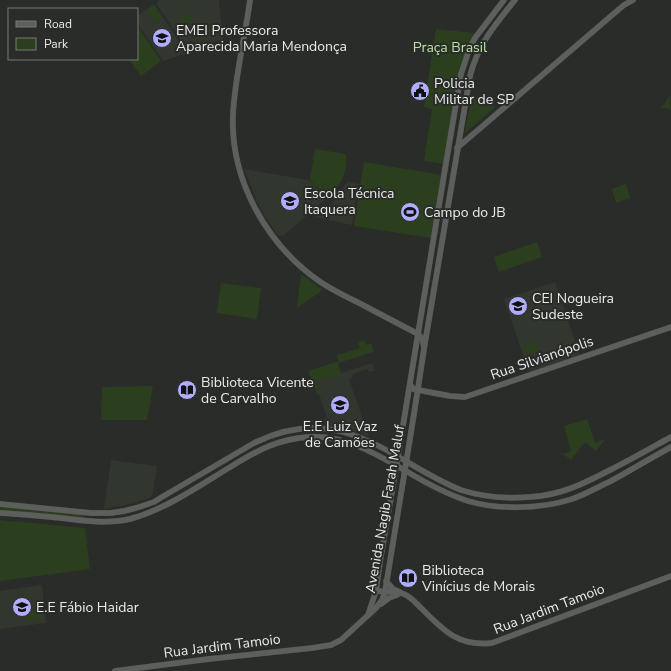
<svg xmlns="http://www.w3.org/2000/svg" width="671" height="671" viewBox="0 0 671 671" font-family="'Nunito Sans',sans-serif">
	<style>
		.built { fill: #31362e }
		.green { fill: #2b3f1e }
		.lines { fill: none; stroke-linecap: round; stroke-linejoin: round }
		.secondary-casing { stroke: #474846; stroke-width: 6 }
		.secondary { stroke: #5d5f5c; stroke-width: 5.5 }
		.labels { text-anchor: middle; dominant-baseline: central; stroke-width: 4; stroke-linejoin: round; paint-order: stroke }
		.poi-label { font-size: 14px; fill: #eaebe9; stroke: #2a2c29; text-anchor: start }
		.park-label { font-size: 14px; fill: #b7e0a1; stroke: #2a2c29 }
		.street-label { font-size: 14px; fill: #eaebe9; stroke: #2a2c29 }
	</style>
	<rect width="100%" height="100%" fill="#2a2c29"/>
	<g class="built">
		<polygon points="160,0 219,0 223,39 189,52 156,3"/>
		<polygon points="154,4 187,53 163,61 137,23 137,16"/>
		<polygon points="244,169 309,180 327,198 283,236 277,235 265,216 258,204"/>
		<polygon points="347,182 358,184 352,225 315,217 336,199"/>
		<polygon points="555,282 580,355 531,371 529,371 528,370 504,299"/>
		<polygon points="372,363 375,371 369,372 367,369 352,374 353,378 349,379 369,437 351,430 326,425 324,419 327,418 315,382"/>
		<polygon points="111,460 157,466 153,493 152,496 148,499 126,505 104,509"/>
		<polygon points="42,585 46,623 0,629 0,591"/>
	</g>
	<g class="green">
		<polygon points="154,5 162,18 156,23 147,10"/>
		<polygon points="191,13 194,22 182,26 179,17"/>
		<polygon points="137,26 161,61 141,76 129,59 137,59"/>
		<path d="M436 29 474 33C467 48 461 62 458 77L444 164 424 161 432 109 424 107Z"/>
		<polygon points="670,96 671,110 666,108 661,108"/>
		<polygon points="492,97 494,108 465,133 471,98"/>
		<path d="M315 149 346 154C349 171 339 187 328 198L310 180Z"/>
		<polygon points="364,162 442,175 431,238 354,226"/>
		<polygon points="626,184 630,198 616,203 612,189"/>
		<polygon points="537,242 542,257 499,272 494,257"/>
		<polygon points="301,274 323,290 297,308"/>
		<polygon points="221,283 261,288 257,319 217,313"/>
		<polygon points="364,340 366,345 371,343 374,352 338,363 341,374 315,382 319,393 317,394 308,371 339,361 337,355 360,348 358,342"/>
		<polygon points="537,342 539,351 526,355 523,347"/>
		<polygon points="153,386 147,420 101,420 102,387"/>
		<polygon points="587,419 595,443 605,439 596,451 586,443 583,444 571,460 563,454 571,451 564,426"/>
		<polygon points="0,506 84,514 84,518 0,510"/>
		<polygon points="0,520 85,528 90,569 0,581"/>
		<polygon points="42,608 43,619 27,621 26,610"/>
	</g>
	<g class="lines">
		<defs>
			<g id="secondary">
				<path d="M250 0C245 38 235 76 233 114 230 179 266 244 319 281 332 290 347 297 361 304 380 314 399 324 418 334L422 338 424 347"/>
				<polyline points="457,148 611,16 624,5 633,0"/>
				<polyline points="410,384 413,389 418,390 450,396 465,397 671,327"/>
				<path d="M0 504 91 513H111L124 511 136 508 154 502 162 497 254 443C307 417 348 427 397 456 418 468 438 481 461 490 483 497 507 499 530 497 562 495 585 483 612 469 632 459 651 448 671 437"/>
				<path d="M0 513C20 514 41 516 61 518 84 521 107 524 130 519 167 509 200 485 232 466 258 450 278 439 309 437 345 435 376 454 406 471 426 483 446 494 468 501 498 510 542 509 572 499 586 494 598 487 611 481 631 470 651 458 671 447"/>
				<polyline points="386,581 393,589 400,592"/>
				<path d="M376 591C385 592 396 591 404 594 411 597 416 603 421 608 443 630 458 647 492 643L671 576"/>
				<polyline points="381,604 389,598 397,595"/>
				<polyline points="368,615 376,591 380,562 398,456 445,169 461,74 469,50 475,38 504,0"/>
				<path d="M115 671 209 659 312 648 331 645 341 640 376 608 382 600 385 592C398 511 412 430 424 349L470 76C478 44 495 25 515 0"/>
			</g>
		</defs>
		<use href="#secondary" class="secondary-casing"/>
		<use href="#secondary" class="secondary"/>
	</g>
	<defs>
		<symbol id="school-disc" viewBox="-11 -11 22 22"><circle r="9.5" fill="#b0aefa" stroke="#2a2c29"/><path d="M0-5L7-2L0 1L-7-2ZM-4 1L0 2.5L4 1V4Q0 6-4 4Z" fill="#111"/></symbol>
		<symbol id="civic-disc" viewBox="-11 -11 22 22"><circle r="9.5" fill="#b0aefa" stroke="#2a2c29"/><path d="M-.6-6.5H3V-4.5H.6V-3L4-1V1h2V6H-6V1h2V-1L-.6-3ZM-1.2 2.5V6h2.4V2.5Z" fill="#111"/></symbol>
		<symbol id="university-disc" viewBox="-11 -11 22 22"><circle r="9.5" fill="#b0aefa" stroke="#2a2c29"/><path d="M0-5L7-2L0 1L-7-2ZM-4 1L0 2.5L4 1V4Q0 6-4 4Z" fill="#111"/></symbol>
		<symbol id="stadium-disc" viewBox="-11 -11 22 22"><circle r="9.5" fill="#b0aefa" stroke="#2a2c29"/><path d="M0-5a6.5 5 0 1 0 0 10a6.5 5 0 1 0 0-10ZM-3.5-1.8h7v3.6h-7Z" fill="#111"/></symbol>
		<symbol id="library-disc" viewBox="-11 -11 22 22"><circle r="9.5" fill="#b0aefa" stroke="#2a2c29"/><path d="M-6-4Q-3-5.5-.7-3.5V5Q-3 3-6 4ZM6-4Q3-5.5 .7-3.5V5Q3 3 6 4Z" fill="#111"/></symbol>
	</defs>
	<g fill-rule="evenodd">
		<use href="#school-disc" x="151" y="27" width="22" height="22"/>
		<use href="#civic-disc" x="409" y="80" width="22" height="22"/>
		<use href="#university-disc" x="279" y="190" width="22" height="22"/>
		<use href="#stadium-disc" x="399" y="201" width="22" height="22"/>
		<use href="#school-disc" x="507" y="295" width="22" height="22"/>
		<use href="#library-disc" x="176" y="379" width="22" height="22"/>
		<use href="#school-disc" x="329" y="394" width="22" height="22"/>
		<use href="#library-disc" x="397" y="567" width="22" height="22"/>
		<use href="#school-disc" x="11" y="596" width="22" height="22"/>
	</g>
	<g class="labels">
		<g class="poi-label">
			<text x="176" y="30">EMEI Professora<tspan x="176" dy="16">Aparecida Maria Mendonça</tspan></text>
			<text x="434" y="83">Policia<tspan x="434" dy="16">Militar de SP</tspan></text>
			<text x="304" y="193">Escola Técnica<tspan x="304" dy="16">Itaquera</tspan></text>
			<text x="424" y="212">Campo do JB</text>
			<text x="532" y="298">CEI Nogueira<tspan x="532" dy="16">Sudeste</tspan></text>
			<text x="201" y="382">Biblioteca Vicente<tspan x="201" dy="16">de Carvalho</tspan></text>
			<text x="340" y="426" text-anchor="middle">E.E Luiz Vaz<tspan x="340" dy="16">de Camões</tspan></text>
			<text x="422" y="570">Biblioteca<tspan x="422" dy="16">Vinícius de Morais</tspan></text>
			<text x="36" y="607">E.E Fábio Haidar</text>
		</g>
		<g class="park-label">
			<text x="450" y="47">Praça Brasil</text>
		</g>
		<g class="street-label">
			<text transform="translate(542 358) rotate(-19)">Rua Silvianópolis</text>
			<text transform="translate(385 509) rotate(-80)">Avenida Nagib Farah Maluf</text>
			<text transform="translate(549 609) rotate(-21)">Rua Jardim Tamoio</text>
			<text transform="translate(222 646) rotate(-7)">Rua Jardim Tamoio</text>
		</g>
	</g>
	<rect x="8" y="8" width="130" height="52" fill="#2a2c29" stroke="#777876"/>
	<rect x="16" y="21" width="20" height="6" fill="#5d5f5c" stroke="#777876"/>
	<text x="44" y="28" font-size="12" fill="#eaebe9">Road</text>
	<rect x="16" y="38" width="20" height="12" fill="#2b3f1e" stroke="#777876"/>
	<text x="44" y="48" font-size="12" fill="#eaebe9">Park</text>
</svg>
